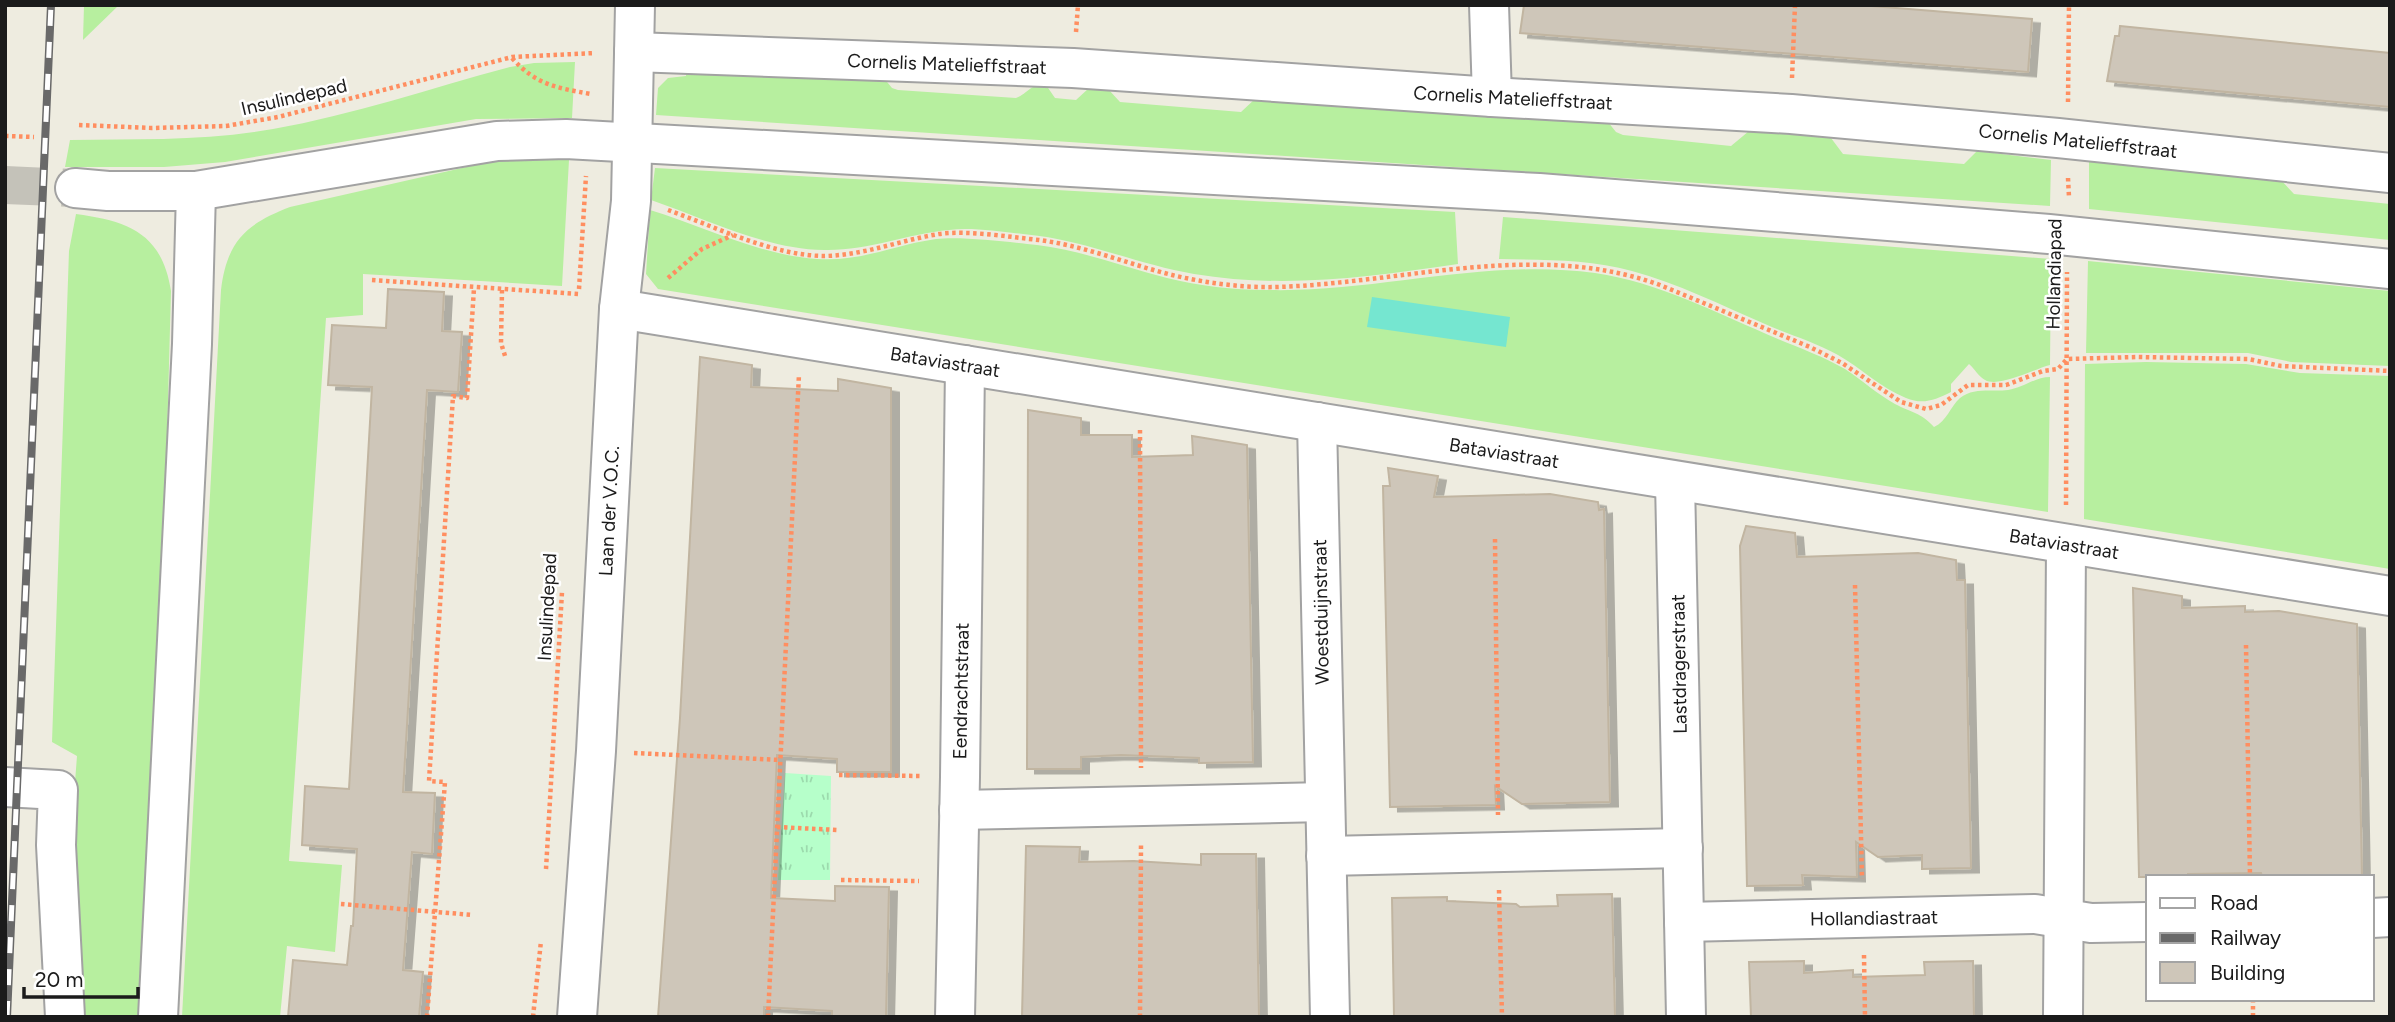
<svg xmlns="http://www.w3.org/2000/svg" width="2395" height="1022" viewBox="0 0 2395 1022" font-family="Figtree,sans-serif">
	<style>
		.grass { fill: #b7ef9f }
		.park { fill: url(#park-tufts) }
		.pitch { fill: #75e6d0 }
		.building { fill: #cec6b9; stroke: #c1b5a1; stroke-width: 2; filter: url(#shadow) }
		.lines { fill: none; stroke-linecap: round; stroke-linejoin: round }
		.minor-tunnel { stroke: #c4c2b9; stroke-width: 38; stroke-dasharray: 38 19; stroke-linecap: butt }
		.minor-casing { stroke: #a2a2a2; stroke-width: 42 }
		.path { stroke: #ff8e60; stroke-width: 4.5; stroke-dasharray: 3.5 3.5; stroke-linecap: butt }
		.minor { stroke: #fff; stroke-width: 38 }
		.rail-casing { stroke: #696969; stroke-width: 8 }
		.rail { stroke: #fff; stroke-width: 5; stroke-dasharray: 16; stroke-linecap: butt }
		.labels { text-anchor: middle; dominant-baseline: central; stroke-width: 5; stroke-linejoin: round; paint-order: stroke }
		.street-label { font-size: 19px; fill: #1b1b1b; stroke: #fff }
	</style>
	<defs>
		<pattern id="park-tufts" width="24" height="20" patternUnits="userSpaceOnUse" patternTransform="scale(1.75)"><rect width="24" height="20" fill="#b6ffca"/><path d="M3 7l-1-3M5 7V3M7 7l1-3M15 17l-1-3M17 17v-4M19 17l1-3" fill="none" stroke="#9cdaad"/></pattern>
		<filter id="shadow"><feDropShadow dx="8" dy="4.5" stdDeviation="0" flood-color="#0004"/></filter>
	</defs>
	<rect width="100%" height="100%" fill="#eeece0"/>
	<g class="grass">
		<polygon points="84,5 119,5 83,40"/>
		<path d="M575 62 572 118 476 119 225 162 164 167H65L70 140C138 139 206 141 273 129 353 115 431 88 510 67L534 63Z"/>
		<path d="M687 67 883 77 892 88 898 90 1016 98C1030 92 1029 84 1046 85L1055 98 1076 100 1089 88 1109 90 1120 102 1241 112 1256 98 1608 122 1616 132 1623 135 1731 146 1749 131 1831 138 1843 154 1964 164 1977 151 2051 160 2050 206 656 115 658 88 668 78 686 76Z"/>
		<path d="M506 158 569 160 562 286 363 274V315L326 318 289 861 342 865 335 952 287 946 280 1017H182L221 290C227 241 246 224 290 207Z"/>
		<polygon points="2089,160 2279,178 2294,194 2390,204 2390,240 2089,209"/>
		<path d="M655 168 1455 212 1458 264C1369 277 1284 289 1194 274 1136 264 1082 239 1023 234 1000 232 973 227 949 230 907 234 867 251 824 250 765 249 706 219 651 200Z"/>
		<path d="M650 210C705 227 759 255 817 259 861 262 894 245 936 239 961 236 1010 242 1037 245 1081 250 1123 267 1167 278 1199 286 1233 290 1267 290 1376 293 1485 258 1595 273 1658 282 1719 314 1778 339 1800 348 1824 357 1845 369 1862 380 1877 394 1895 404 1912 413 1920 412 1934 427 1947 421 1950 407 1960 398 1974 387 1992 392 2008 390 2023 388 2035 377 2050 377L2048 512 658 289 646 274Z"/>
		<path d="M76 214C128 221 162 233 171 291L158 769 143 1017H57L77 756 52 742 69 251Z"/>
		<path d="M1503 217 2051 259 2050 365C2034 369 1999 388 1985 380 1979 377 1974 368 1969 364L1951 384V392C1935 400 1923 405 1906 398 1881 388 1861 368 1838 355 1815 342 1790 335 1765 324 1721 305 1677 283 1632 271 1589 259 1543 260 1499 259Z"/>
		<polygon points="2088,261 2390,291 2390,366 2291,362 2248,353 2086,353"/>
		<polygon points="2146,362 2246,364 2300,373 2390,376 2390,569 2084,519 2085,364"/>
	</g>
	<polygon class="park" points="785,773 831,776 830,880 778,880"/>
	<polygon class="pitch" points="1372,297 1510,317 1506,347 1367,327"/>
	<g class="building">
		<polygon points="1524,5 1859,5 2032,19 2028,72 1520,33"/>
		<polygon points="2120,26 2390,53 2390,107 2107,81 2115,36 2119,36"/>
		<polygon points="388,289 444,292 442,331 462,332 458,392 427,390 403,792 435,793 432,854 412,852 403,970 423,972 419,1017 288,1017 293,960 347,965 351,926 353,926 357,849 302,845 305,786 349,789 372,387 328,385 332,325 386,328"/>
		<polygon points="700,357 752,365 751,387 838,391 838,379 891,388 891,772 837,772 837,759 777,755 771,898 835,901 835,886 889,887 886,1017 832,1017 832,1011 764,1007 764,1017 658,1017 680,718"/>
		<polygon points="1028,410 1081,418 1081,435 1132,435 1132,457 1193,455 1192,436 1247,445 1253,762 1199,763 1199,758 1121,755 1081,757 1081,769 1027,769"/>
		<polygon points="1388,468 1438,476 1434,497 1550,494 1598,502 1599,510 1604,509 1610,802 1522,804 1495,786 1496,805 1390,807 1383,486 1390,486"/>
		<polygon points="1746,526 1795,533 1797,557 1918,553 1956,560 1957,580 1965,580 1971,868 1922,869 1922,855 1878,857 1856,842 1857,877 1802,875 1803,885 1747,886 1740,546"/>
		<polygon points="2133,588 2182,596 2182,608 2245,606 2245,612 2279,611 2357,624 2362,877 2262,876 2261,873 2188,874 2188,877 2139,877"/>
		<polygon points="1026,846 1080,847 1079,862 1134,861 1201,865 1201,854 1256,854 1259,1017 1022,1017"/>
		<polygon points="1612,894 1615,1017 1394,1017 1392,898 1447,897 1447,901 1516,904 1520,907 1558,906 1557,895"/>
		<polygon points="1804,961 1804,973 1853,970 1853,977 1925,975 1924,962 1973,961 1974,1017 1751,1017 1749,962"/>
	</g>
	<g class="lines">
		<polyline class="minor-tunnel" points="5,185 75,188"/>
		<defs>
			<g id="minor">
				<polyline points="1489,5 1492,97"/>
				<polyline points="634,52 1073,68 1492,97 1791,114 2058,138 2390,173"/>
				<polyline points="75,188 108,191 196,191 497,141 566,139 1539,193 2049,234 2390,269"/>
				<polyline points="619,309 2390,596"/>
				<polyline points="1317,422 1330,1017"/>
				<polyline points="1675,481 1686,1017"/>
				<polyline points="5,787 58,790 56,845 65,1017"/>
				<polyline points="959,810 1325,802"/>
				<polyline points="1326,856 1683,848"/>
				<polyline points="2372,918 2390,917"/>
				<polyline points="1684,922 2035,914 2091,923 2148,922"/>
				<polyline points="158,1017 192,344 196,191"/>
				<polyline points="577,1017 596,751 619,309 631,201 635,5"/>
				<polyline points="955,1017 960,777 965,365"/>
				<polyline points="2063,1017 2066,544"/>
			</g>
		</defs>
		<use href="#minor" class="minor-casing"/>
		<g class="path">
			<polyline points="1076,32 1078,5"/>
			<path d="M512 58C536 85 557 88 591 94"/>
			<polyline points="1792,78 1795,5"/>
			<polyline points="2068,102 2069,5"/>
			<polyline points="79,125 152,128 226,126 278,117 512,57 595,53"/>
			<polyline points="5,136 34,137"/>
			<polyline points="2068,178 2069,197"/>
			<path d="M668 210C716 227 774 256 825 256 865 255 901 240 939 234 969 230 1009 237 1039 240 1085 246 1128 264 1172 275 1206 283 1243 288 1277 287 1404 283 1536 240 1660 285L1810 347 1842 363 1901 402 1926 409 1941 405 1968 385H2006L2043 371 2058 369 2067 359 2138 357 2248 359 2281 366 2390 371"/>
			<polyline points="668,278 702,249 733,235"/>
			<polyline points="372,280 579,294"/>
			<polyline points="579,289 586,176"/>
			<polyline points="502,290 501,343 506,359"/>
			<polyline points="1140,430 1141,768"/>
			<polyline points="2066,505 2067,272"/>
			<polyline points="1495,539 1498,815"/>
			<polyline points="1855,585 1862,879"/>
			<polyline points="2246,645 2250,877"/>
			<polyline points="634,753 780,760"/>
			<polyline points="839,775 921,776"/>
			<polyline points="777,827 837,830"/>
			<polyline points="546,869 562,592"/>
			<polyline points="841,880 919,881"/>
			<polyline points="1499,890 1502,1017"/>
			<polyline points="341,904 473,915"/>
			<polyline points="1864,955 1865,1017"/>
			<polyline points="2253,999 2253,1017"/>
			<polyline points="427,1017 445,782 429,781 453,396 467,398 474,288"/>
			<polyline points="533,1017 541,941"/>
			<polyline points="768,1017 799,374"/>
			<polyline points="1140,1017 1141,843"/>
		</g>
		<use href="#minor" class="minor"/>
		<defs>
			<polyline id="rail" points="7,1017 51,5"/>
		</defs>
		<use href="#rail" class="rail-casing"/>
		<use href="#rail" class="rail"/>
	</g>
	<g class="labels">
		<g class="street-label">
			<text transform="translate(947 64) rotate(2)">Cornelis Matelieffstraat</text>
			<text transform="translate(294 97) rotate(-13)">Insulindepad</text>
			<text transform="translate(1513 98) rotate(3)">Cornelis Matelieffstraat</text>
			<text transform="translate(2078 141) rotate(6)">Cornelis Matelieffstraat</text>
			<text transform="translate(2054 274) rotate(-89)">Hollandiapad</text>
			<text transform="translate(945 362) rotate(9)">Bataviastraat</text>
			<text transform="translate(1504 453) rotate(9)">Bataviastraat</text>
			<text transform="translate(609 511) rotate(-87)">Laan der V.O.C.</text>
			<text transform="translate(2064 544) rotate(9)">Bataviastraat</text>
			<text transform="translate(547 607) rotate(-87)">Insulindepad</text>
			<text transform="translate(1321 612) rotate(-91)">Woestduijnstraat</text>
			<text transform="translate(1679 664) rotate(-91)">Lastdragerstraat</text>
			<text transform="translate(961 691) rotate(-89)">Eendrachtstraat</text>
			<text transform="translate(1874 918) rotate(-1)">Hollandiastraat</text>
		</g>
	</g>
	<rect width="2395" height="1022" fill="none" stroke="#1b1b1b" stroke-width="14"/>
	<rect x="2146" y="875" width="228" height="126" fill="#ffffff" stroke="#a4a4a4" stroke-width="2"/>
	<rect x="2160" y="898" width="35" height="10" fill="#ffffff" stroke="#a4a4a4" stroke-width="2"/>
	<text x="2210" y="910" font-size="21" fill="#1b1b1b">Road</text>
	<rect x="2160" y="933" width="35" height="10" fill="#696969" stroke="#a4a4a4" stroke-width="2"/>
	<text x="2210" y="945" font-size="21" fill="#1b1b1b">Railway</text>
	<rect x="2160" y="962" width="35" height="21" fill="#cec6b9" stroke="#a4a4a4" stroke-width="2"/>
	<text x="2210" y="980" font-size="21" fill="#1b1b1b">Building</text>
	<path d="M24 987v10h114v-10" fill="none" stroke="#1b1b1b" stroke-width="3.5"/>
	<text x="35" y="987" font-size="21" fill="#1b1b1b" stroke="#ffffff" stroke-width="5" paint-order="stroke">20 m</text>
</svg>
